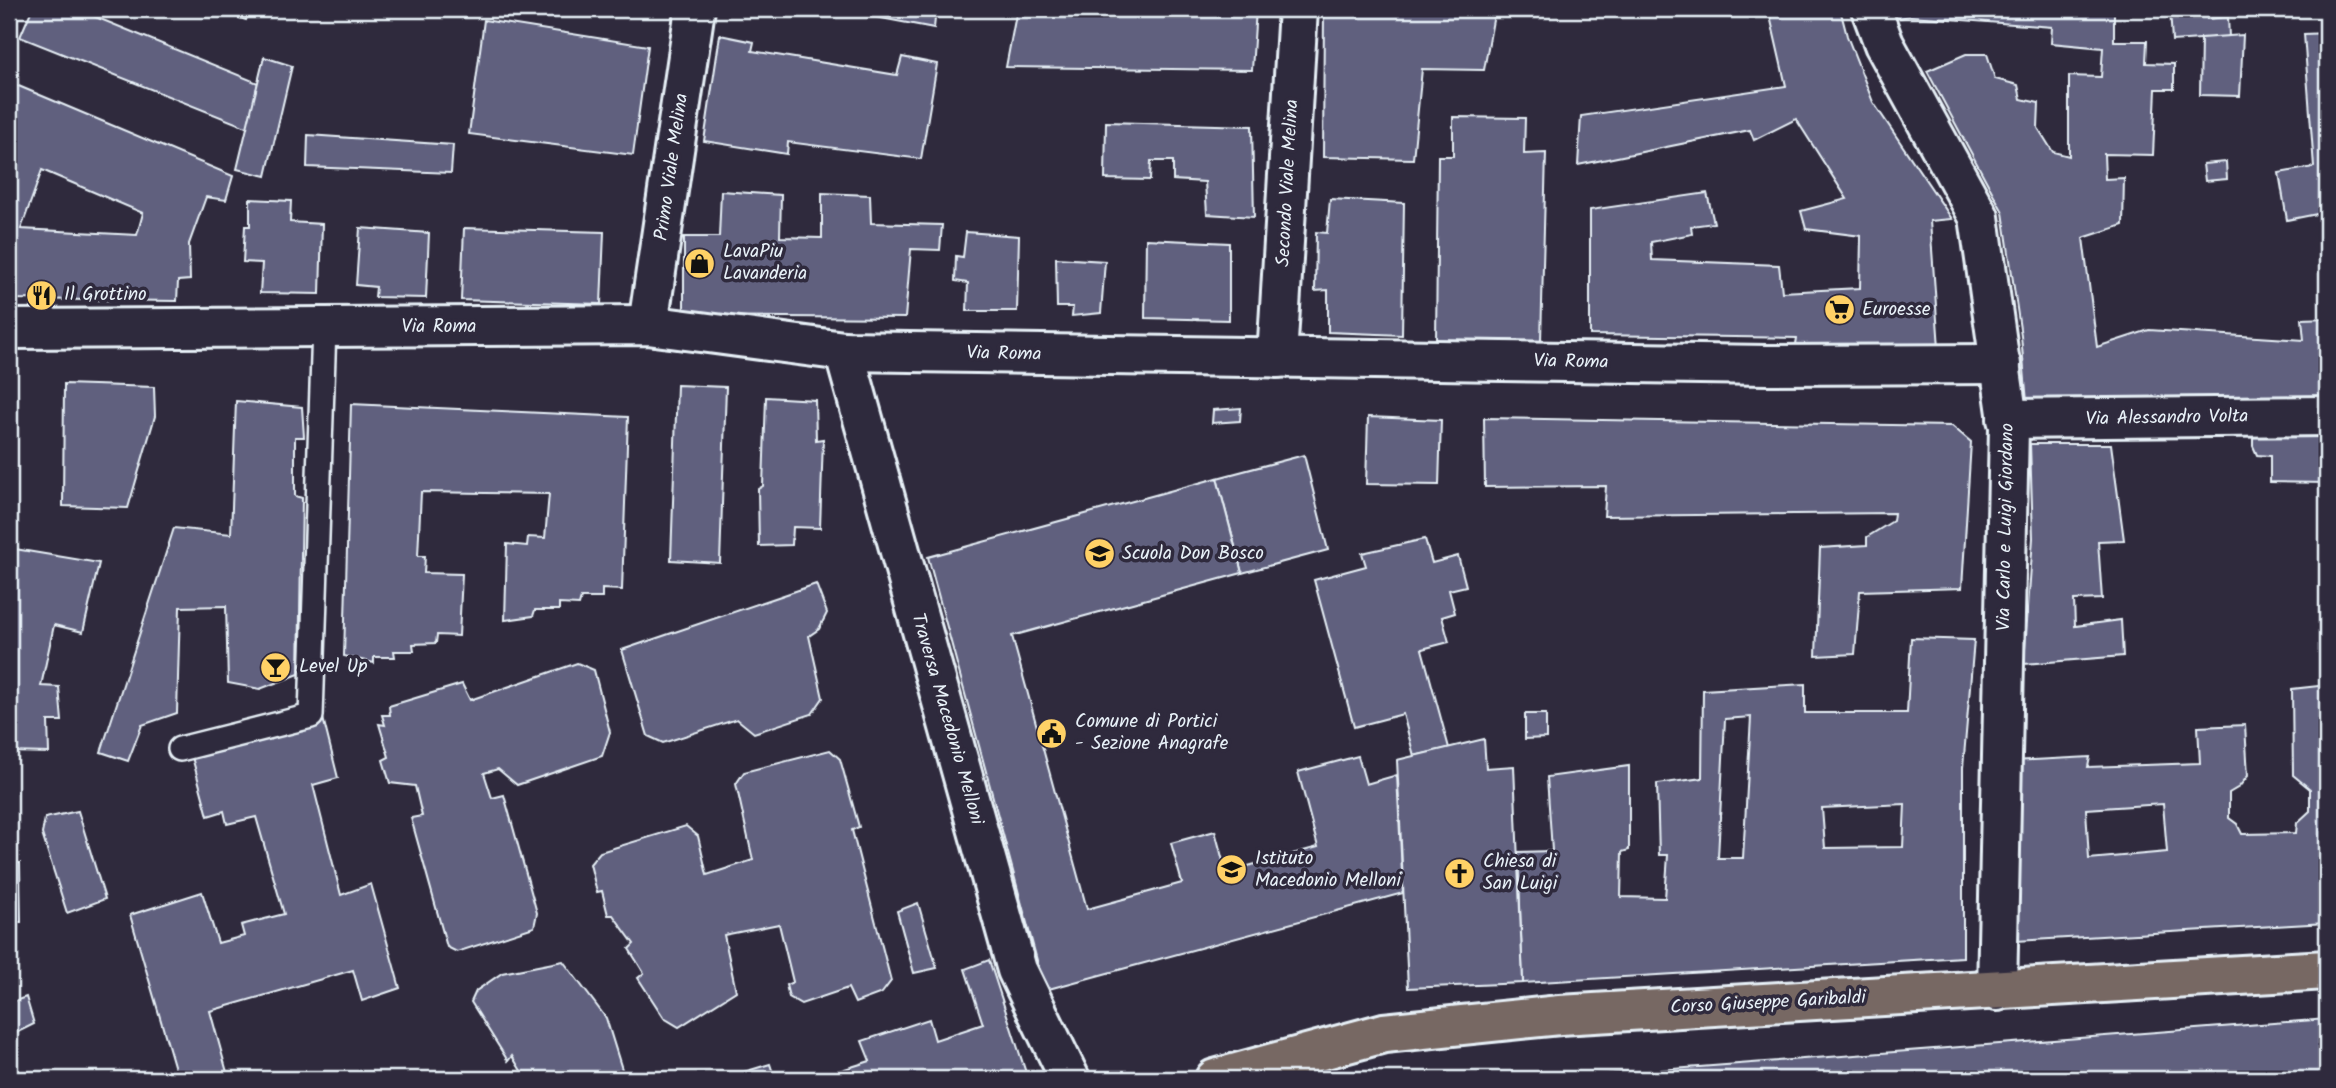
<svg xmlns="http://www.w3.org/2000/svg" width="2336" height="1088" viewBox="0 0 2336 1088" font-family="Kalam,sans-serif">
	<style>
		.building { fill: #60607e; stroke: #e8f1f8; stroke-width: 2; fill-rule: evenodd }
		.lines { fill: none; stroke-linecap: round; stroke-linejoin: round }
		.lane-casing { stroke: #e8f1f8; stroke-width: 28 }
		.street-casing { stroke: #e8f1f8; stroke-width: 44 }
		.primary-casing { stroke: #e8f1f8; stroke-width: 44 }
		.lane { stroke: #2f2a3d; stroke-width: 23 }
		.street { stroke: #2f2a3d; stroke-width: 38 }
		.primary { stroke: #776864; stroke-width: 38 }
		.labels { text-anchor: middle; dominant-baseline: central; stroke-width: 7; stroke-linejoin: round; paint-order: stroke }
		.street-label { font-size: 19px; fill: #e8f1f8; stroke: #2f2a3d }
		.poi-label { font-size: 19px; fill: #e8f1f8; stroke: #2f2a3d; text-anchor: start }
	</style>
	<rect width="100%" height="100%" fill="#2f2a3d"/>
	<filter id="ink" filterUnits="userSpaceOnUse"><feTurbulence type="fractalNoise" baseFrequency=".0143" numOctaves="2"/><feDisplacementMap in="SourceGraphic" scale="14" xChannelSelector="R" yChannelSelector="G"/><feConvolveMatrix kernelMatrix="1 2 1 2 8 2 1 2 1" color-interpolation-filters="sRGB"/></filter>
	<g filter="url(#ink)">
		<g class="building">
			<polygon points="32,9 76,9 258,83 248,128 20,37"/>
			<polygon points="212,9 250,9 246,20"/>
			<polygon points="757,9 802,9 801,16"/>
			<polygon points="866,9 936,9 934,28 865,15"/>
			<polygon points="1017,9 1096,9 1096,11 1256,9 1252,70 1006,67"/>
			<polygon points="1324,9 1495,9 1484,70 1422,69 1413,159 1323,157"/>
			<polygon points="1711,9 1840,9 1847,36 1873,102 1952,219 1930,221 1939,348 1795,350 1797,338 1590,335 1590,210 1707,193 1714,223 1691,226 1692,234 1651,242 1652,260 1779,265 1782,292 1860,288 1861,236 1806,229 1801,211 1847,199 1796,119 1754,140 1750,130 1578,165 1581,116 1786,86 1770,16 1711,14"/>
			<polygon points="1889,9 2114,9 2114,41 2147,41 2146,63 2174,64 2174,89 2156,89 2153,155 2104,154 2105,179 2124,178 2123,225 2083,238 2097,347 2149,330 2304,340 2302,319 2327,318 2327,410 2028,413 2021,336 2003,212 1927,71 1966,54 1987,54 1995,79 2018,85 2021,99 2039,103 2038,128 2053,152 2069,156 2069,76 2101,77 2103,48 2051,43 2052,27 1911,16 1891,19"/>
			<polygon points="2170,9 2207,9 2207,19 2228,17 2229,37 2172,41"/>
			<polygon points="484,20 648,46 633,155 469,134"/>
			<polygon points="2327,33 2327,212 2287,220 2279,173 2314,167 2304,34"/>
			<polygon points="720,35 754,42 752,51 897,75 902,57 937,64 921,159 788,142 787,154 704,141"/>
			<polygon points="2243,35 2240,96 2200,95 2201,38"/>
			<polygon points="264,57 292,66 266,176 237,169"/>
			<path d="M9 82 233 176 226 200 206 197 189 244 190 280 178 281 177 301 9 299ZM42 170 143 213 137 235 21 229Z"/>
			<polygon points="1453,117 1525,118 1524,154 1546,153 1541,341 1436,340 1438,156 1453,156"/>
			<polygon points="1106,122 1252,126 1254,217 1207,214 1205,182 1173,180 1173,161 1151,161 1150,180 1105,179"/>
			<polygon points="308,135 453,145 451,173 307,167"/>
			<polygon points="2226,162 2227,179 2205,181 2203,164"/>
			<polygon points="721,191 781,195 780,237 822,238 822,193 870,195 871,223 942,225 940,250 911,249 905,318 684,316 684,237 719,237"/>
			<polygon points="250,199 291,201 290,222 322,224 320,294 260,293 262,263 243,262 245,226 250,226"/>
			<polygon points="1330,199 1404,203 1402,335 1328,332 1328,290 1315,291 1316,232 1327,233"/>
			<polygon points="360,228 429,233 426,298 375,297 376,287 356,285"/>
			<polygon points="464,228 604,232 601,304 461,300"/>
			<polygon points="966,232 1019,236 1017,311 967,311 968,283 955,281 956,256 963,257"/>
			<polygon points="1146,239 1229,243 1229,320 1145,318"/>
			<polygon points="1056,258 1105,261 1101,313 1072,316 1073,307 1057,307"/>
			<polygon points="9,379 12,379 11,432 9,432"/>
			<polygon points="64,384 154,387 155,416 128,508 63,506"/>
			<polygon points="677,385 726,387 720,563 671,560"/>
			<polygon points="766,397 815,400 816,440 823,439 820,528 793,527 792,545 759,546 758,489 763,486"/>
			<polygon points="236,401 302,407 304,437 295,437 295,496 302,498 299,674 260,689 228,683 226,606 180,607 177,713 142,725 128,761 101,752 174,528 231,534"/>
			<polygon points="351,404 628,417 622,590 602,589 602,598 581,598 579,605 559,604 559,610 535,610 533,616 505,620 507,544 527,546 528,537 545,538 549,494 421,492 418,556 425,556 424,573 462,574 459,636 437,635 436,643 413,644 414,651 394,651 395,657 374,657 374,663 344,656"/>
			<polygon points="1241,408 1240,421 1212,423 1213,410"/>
			<polygon points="1368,417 1441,420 1439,485 1366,484"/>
			<polygon points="1484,418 1952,426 1971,442 1962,588 1860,591 1855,654 1816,656 1820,548 1867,545 1867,537 1893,521 1894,513 1604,516 1606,486 1485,487"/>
			<polygon points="2327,436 2327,483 2270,482 2270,456 2257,455 2253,446 2253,437"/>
			<polygon points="2030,444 2111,444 2124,540 2098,541 2102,599 2074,600 2075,626 2121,620 2123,656 2024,664 2033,538"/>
			<polygon points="1304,455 1328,550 1242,573 1217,478"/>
			<polygon points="1217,478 1242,573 1012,636 1087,909 1182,883 1171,843 1215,831 1226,872 1318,847 1298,772 1358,756 1366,784 1397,775 1403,893 1045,990 928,557"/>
			<polygon points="1425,539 1432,563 1458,556 1466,586 1449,590 1455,613 1442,617 1449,642 1422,649 1449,748 1414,756 1403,714 1354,727 1314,580 1366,566 1362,553"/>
			<polygon points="9,548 99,563 83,632 54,625 41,686 59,687 62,721 48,721 49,753 9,752"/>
			<polygon points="816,584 827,613 819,629 809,636 823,698 812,714 754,733 737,719 663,743 648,736 622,650"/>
			<path d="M1911 638 1974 640 1963 768V957L1523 983 1518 852 1552 851 1547 777 1629 766V850L1622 852 1621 897 1665 898 1668 855H1659L1657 784 1702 778 1703 690 1805 684V713H1907ZM1751 717 1743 858H1718L1725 719ZM1905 804 1903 847 1825 848 1822 808Z"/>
			<polygon points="577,663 594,670 610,732 602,756 517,785 498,769 484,773 492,798 504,795 537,913 534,927 457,952 447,947 411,818 422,816 415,786 390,783 383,760 389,757 379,724 385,725 382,715 390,715 389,706 462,684 470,700"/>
			<path d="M2327 685V923L2016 941 2012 761 2090 757 2088 767 2200 763 2198 727 2245 725 2248 776 2239 787 2229 793V818L2237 824 2242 834 2296 833 2297 823 2310 811V789L2293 775 2292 689ZM2163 804 2167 852 2089 859 2086 809Z"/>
			<polygon points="1525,714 1546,714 1546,738 1525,739"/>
			<polygon points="323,718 338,778 313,785 341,895 371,884 400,988 362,1001 353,970 210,1011 228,1076 214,1079 178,1079 130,915 202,892 218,943 244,936 241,925 284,914 256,817 227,824 224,811 208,816 192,757"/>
			<polygon points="1484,739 1486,768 1514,766 1523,983 1408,988 1397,760"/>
			<polygon points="830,750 840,759 859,827 852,830 891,981 882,993 855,1003 848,988 801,1004 789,997 786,985 793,982 779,924 724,935 736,991 679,1027 664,1018 638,978 644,973 629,949 634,944 613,915 608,915 602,891 597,892 590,864 600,852 686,826 698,836 707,875 753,860 736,784 744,772"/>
			<polygon points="78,811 105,899 67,913 42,834 45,818"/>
			<polygon points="9,863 20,863 21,922 9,922"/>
			<polygon points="918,903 937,968 914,973 897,911"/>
			<polygon points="989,960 1028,1079 813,1079 870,1061 862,1041 929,1019 935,1040 983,1024 965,969"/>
			<polygon points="563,961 606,1018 625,1079 526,1079 512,1056 508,1061 471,1002 476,991 502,973"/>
			<polygon points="26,997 34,1024 10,1036 9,1003"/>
			<polygon points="2327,1019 2327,1079 1541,1079"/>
			<polygon points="770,1064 775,1079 721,1079"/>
		</g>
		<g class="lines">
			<defs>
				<polyline id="lane" points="180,749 311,716 324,327"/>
				<g id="street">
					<polyline points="1871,9 1884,44 1979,217 2009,427 1997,991"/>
					<polyline points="648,325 695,9"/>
					<polyline points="9,329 648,325 844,351 1767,365 2001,364"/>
					<polyline points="844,351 1017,970 1070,1079"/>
					<polyline points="1277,358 1298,9"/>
					<polyline points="2007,419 2327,416"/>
				</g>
				<polyline id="primary" points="1215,1079 1384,1033 1560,1015 2327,970"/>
			</defs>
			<use href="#lane" class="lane-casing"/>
			<use href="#street" class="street-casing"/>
			<use href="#primary" class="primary-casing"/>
			<use href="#lane" class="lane"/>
			<use href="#street" class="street"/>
			<use href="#primary" class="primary"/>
		</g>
	</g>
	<defs>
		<symbol id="shop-disc" viewBox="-11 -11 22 22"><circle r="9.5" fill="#ffd166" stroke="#2f2a3d"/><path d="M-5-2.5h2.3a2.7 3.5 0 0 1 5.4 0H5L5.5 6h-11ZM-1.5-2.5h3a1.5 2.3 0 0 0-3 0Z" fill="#111"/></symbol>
		<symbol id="restaurant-disc" viewBox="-11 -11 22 22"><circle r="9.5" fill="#ffd166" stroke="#2f2a3d"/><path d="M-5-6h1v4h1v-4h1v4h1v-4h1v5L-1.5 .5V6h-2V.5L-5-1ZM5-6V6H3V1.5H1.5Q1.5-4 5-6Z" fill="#111"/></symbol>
		<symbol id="supermarket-disc" viewBox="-11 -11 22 22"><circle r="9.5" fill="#ffd166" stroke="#2f2a3d"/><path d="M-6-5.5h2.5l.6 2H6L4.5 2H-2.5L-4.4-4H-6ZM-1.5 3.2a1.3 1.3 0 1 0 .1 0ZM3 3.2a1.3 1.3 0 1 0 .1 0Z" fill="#111"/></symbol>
		<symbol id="school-disc" viewBox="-11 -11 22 22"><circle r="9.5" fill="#ffd166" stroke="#2f2a3d"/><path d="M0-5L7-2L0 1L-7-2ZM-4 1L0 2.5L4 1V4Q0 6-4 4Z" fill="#111"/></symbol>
		<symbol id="bar-disc" viewBox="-11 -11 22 22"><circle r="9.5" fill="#ffd166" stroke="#2f2a3d"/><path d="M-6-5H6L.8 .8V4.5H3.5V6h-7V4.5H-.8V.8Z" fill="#111"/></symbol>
		<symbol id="civic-disc" viewBox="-11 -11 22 22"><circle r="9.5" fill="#ffd166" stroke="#2f2a3d"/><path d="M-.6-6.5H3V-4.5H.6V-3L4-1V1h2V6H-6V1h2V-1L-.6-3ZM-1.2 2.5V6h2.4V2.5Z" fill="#111"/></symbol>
		<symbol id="church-disc" viewBox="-11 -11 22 22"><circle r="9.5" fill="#ffd166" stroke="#2f2a3d"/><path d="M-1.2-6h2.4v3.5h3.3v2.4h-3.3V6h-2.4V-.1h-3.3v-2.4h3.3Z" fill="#111"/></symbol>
	</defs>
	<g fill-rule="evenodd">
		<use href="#shop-disc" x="682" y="246" width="35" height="35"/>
		<use href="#restaurant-disc" x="24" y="278" width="35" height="35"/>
		<use href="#supermarket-disc" x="1822" y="292" width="35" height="35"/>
		<use href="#school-disc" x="1082" y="536" width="35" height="35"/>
		<use href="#bar-disc" x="258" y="650" width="35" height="35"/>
		<use href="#civic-disc" x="1034" y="716" width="35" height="35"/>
		<use href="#school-disc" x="1214" y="852" width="35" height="35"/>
		<use href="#church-disc" x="1442" y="856" width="35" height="35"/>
	</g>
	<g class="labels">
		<g class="street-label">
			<text transform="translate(672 167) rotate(-82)">Primo Viale Melina</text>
			<text transform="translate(1288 183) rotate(-87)">Secondo Viale Melina</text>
			<text x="439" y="327">Via Roma</text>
			<text transform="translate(1004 354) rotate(1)">Via Roma</text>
			<text transform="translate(1571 362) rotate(1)">Via Roma</text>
			<text transform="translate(2167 418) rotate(-1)">Via Alessandro Volta</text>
			<text transform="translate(2006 527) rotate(-89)">Via Carlo e Luigi Giordano</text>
			<text transform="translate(947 719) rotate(74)">Traversa Macedonio Melloni</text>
			<text transform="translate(1768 1003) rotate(-3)">Corso Giuseppe Garibaldi</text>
		</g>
		<g class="poi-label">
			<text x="723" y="252">LavaPiu<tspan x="723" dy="22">Lavanderia</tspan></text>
			<text x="64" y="295">Il Grottino</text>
			<text x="1862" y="310">Euroesse</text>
			<text x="1122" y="554">Scuola Don Bosco</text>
			<text x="299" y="667">Level Up</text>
			<text x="1075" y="722">Comune di Portici<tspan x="1075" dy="22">- Sezione Anagrafe</tspan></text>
			<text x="1255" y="859">Istituto<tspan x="1255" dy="22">Macedonio Melloni</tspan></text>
			<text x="1483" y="862">Chiesa di<tspan x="1483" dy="22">San Luigi</tspan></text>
		</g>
	</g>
	<rect width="2336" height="1088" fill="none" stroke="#2f2a3d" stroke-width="35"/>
	<rect x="18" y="18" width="2301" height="1053" fill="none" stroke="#e8f1f8" stroke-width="2.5" filter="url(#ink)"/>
</svg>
